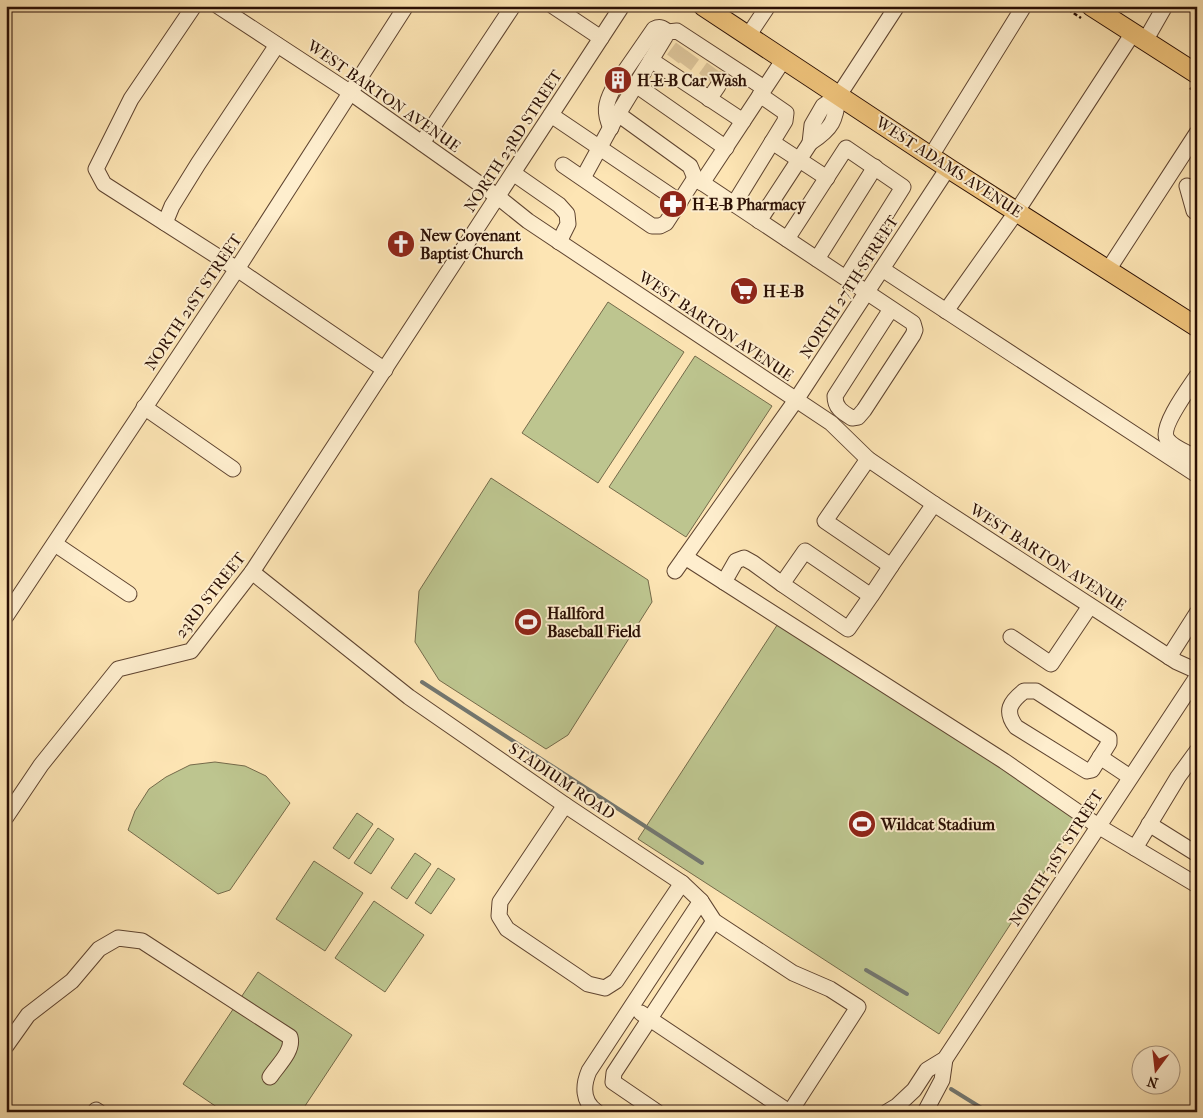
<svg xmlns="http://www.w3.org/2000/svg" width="1203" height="1118" viewBox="0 0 1203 1118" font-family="'IM FELL French Canon',serif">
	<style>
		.green { fill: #bdc58f; stroke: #746a4a }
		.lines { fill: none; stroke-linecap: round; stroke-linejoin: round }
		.stream { stroke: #737770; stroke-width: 4 }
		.minor-tunnel { stroke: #ddc59a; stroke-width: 15; stroke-dasharray: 15 8; stroke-linecap: butt }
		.minor-casing { stroke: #5f4430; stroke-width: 17 }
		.major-casing { stroke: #2a0f04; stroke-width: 21 }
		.path { stroke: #2a0f04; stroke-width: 2.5; stroke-dasharray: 4 2.5; stroke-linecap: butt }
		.minor { stroke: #feeece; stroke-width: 15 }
		.major { stroke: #eec27a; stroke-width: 19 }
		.labels { text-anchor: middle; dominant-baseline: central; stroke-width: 4; stroke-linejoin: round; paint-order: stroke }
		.poi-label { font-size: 16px; font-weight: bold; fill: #2a0f04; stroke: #feeece; text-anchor: start }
		.street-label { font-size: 16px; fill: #2a0f04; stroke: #feeece }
	</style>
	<rect width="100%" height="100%" fill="#fde5b4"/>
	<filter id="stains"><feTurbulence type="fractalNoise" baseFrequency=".004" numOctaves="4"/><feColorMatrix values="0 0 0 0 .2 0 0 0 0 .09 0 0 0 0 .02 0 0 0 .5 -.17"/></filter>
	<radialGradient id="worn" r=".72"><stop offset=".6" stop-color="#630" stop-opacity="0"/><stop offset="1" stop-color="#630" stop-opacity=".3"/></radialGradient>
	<g class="green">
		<polygon points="608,302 684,352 598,483 522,433"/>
		<polygon points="695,356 772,406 686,537 609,487"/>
		<polygon points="491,478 648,580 652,602 568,735 546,749 439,680 415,642 419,591"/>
		<polygon points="785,613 1086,808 939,1034 638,839"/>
		<polygon points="215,762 245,766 266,776 290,803 230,890 218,894 128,830 135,811 149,789 166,777 190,765"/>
		<polygon points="357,813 373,824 349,859 333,848"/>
		<polygon points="378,828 394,839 371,874 354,863"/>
		<polygon points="415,853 431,864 407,899 391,888"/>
		<polygon points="314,861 363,893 325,951 276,919"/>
		<polygon points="438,868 455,879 431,914 415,903"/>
		<polygon points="374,901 424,935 385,992 335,958"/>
		<polygon points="258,972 352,1035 301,1112 224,1112 183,1084"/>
	</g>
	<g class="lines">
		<g class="stream">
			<polyline points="422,682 702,863"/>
			<polyline points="866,970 907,994"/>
			<polyline points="951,1089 988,1112"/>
		</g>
		<g class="minor-tunnel">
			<polyline points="673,59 682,47"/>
			<polyline points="685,66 693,55"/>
			<polyline points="705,78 713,67"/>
			<polyline points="718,86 726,75"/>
			<polyline points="613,89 625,71"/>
		</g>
		<defs>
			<g id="minor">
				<polyline points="194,6 131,99 96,169 104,184 237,269 385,370"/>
				<polyline points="218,6 351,93 498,197 528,221 831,423 868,459 934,504 1177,662 1197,671"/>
				<polyline points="553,6 601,38"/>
				<polyline points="748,36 768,6"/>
				<polyline points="1145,41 1165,6"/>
				<polyline points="651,60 668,32 677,31 764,88"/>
				<path d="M625 71 654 29C660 26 663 28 668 32"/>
				<polyline points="636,85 726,148"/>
				<path d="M839 95C835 121 833 128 810 143L812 125 823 106 839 95 897 6"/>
				<polyline points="709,99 718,86"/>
				<polyline points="618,114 651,60 743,121"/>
				<polyline points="551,115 680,202"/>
				<path d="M611 128C604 113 605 104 613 89"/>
				<polyline points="772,142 827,178"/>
				<polyline points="422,143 513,6"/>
				<polyline points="931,156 1024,6"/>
				<path d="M563 165 652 226H660L666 223 695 178 913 323 915 330 913 335 864 410 858 417 852 418C842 412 835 408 835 396L891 309"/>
				<polyline points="513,173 559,205 567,214 568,224 559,242"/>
				<polyline points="583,178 618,114 690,166 695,178"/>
				<polyline points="702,183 784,59"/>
				<polyline points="1187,186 1194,211 1197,213"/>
				<polyline points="734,204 785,121 786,113 760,95"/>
				<polyline points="759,221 810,143"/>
				<polyline points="165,223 172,206 198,164 277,45"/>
				<polyline points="787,239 846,148 903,187 846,278"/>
				<polyline points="817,259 875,167"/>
				<polyline points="882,269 1197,475"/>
				<polyline points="1108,270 1197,133"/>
				<polyline points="946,311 1017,211 1133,33"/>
				<path d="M1197 376C1189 388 1160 427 1167 439 1172 447 1186 452 1193 456H1197"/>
				<polyline points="144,407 233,469"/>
				<polyline points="868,459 825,521 891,566 934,504"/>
				<polyline points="55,544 129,594"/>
				<polyline points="685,557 724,582 736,561 744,558 753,563 782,584"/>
				<polyline points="675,571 796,400 948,168"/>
				<polyline points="252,572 409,697 565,805 682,883 701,901 714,921 793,973 830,989 858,1007 790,1112"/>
				<polyline points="724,582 1004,761 1098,826 1197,885"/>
				<polyline points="871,596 848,629 782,584 805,551 871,596 891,566"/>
				<polyline points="6,616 237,269 406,6"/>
				<polyline points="1011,637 1051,664 1090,606"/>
				<polyline points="1169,657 1197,613"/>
				<path d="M1024 691H1036L1109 738V743L1092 770 1087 771 1082 768 1016 727C1004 711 1010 702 1024 691Z"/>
				<polyline points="1100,757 1130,777"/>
				<polyline points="565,805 500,902 499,916 507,929 578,977 588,984 605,988 616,981 682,883"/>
				<polyline points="6,817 41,765 118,669 191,651 252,572 622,6"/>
				<polyline points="1149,824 1197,854"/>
				<polyline points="1135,848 1178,777 1197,751"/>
				<polyline points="641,1013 789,1112"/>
				<path d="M6 1046 28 1015 72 981 99 949 118 938 142 941 290 1037C294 1051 277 1066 270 1077"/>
				<polyline points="96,1110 99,1112"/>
				<path d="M597 1112C582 1102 583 1085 589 1071L701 901"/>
				<polyline points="657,1112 613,1082 614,1073 714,921"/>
				<polyline points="887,1112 897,1106 914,1090 927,1070 945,1059 1197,677"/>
				<polyline points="925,1112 942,1080 945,1059"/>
			</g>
			<g id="major">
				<polyline points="703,6 948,168 1197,327"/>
				<polyline points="1091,6 1197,74"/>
			</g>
		</defs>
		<use href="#minor" class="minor-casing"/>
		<use href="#major" class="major-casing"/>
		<g class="path">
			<polyline points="1063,6 1081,18"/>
			<polyline points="1190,88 1197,93"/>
		</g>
		<use href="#minor" class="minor"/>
		<use href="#major" class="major"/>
	</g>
	<defs>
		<symbol id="building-disc" viewBox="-11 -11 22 22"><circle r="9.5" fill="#8f2418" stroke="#feeece"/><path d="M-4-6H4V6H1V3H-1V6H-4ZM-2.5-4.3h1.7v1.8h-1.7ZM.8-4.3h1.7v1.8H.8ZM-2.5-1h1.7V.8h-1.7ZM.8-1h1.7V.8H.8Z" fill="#fff"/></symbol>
		<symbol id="pharmacy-disc" viewBox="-11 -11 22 22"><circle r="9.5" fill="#8f2418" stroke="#feeece"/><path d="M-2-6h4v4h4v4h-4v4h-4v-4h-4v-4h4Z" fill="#fff"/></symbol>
		<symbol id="church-disc" viewBox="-11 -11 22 22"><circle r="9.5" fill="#8f2418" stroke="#feeece"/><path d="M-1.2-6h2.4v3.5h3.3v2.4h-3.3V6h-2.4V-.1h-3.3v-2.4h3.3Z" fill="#fff"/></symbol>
		<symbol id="supermarket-disc" viewBox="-11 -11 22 22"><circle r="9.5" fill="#8f2418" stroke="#feeece"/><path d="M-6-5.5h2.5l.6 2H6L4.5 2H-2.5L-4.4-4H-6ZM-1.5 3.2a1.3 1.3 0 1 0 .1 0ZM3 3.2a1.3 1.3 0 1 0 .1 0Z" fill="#fff"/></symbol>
		<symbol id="stadium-disc" viewBox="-11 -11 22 22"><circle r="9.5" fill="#8f2418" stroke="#feeece"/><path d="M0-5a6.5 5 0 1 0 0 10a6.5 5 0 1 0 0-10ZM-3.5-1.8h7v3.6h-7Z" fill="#fff"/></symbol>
	</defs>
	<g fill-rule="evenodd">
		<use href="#building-disc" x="602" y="64" width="32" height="32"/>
		<use href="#pharmacy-disc" x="657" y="188" width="32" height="32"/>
		<use href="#church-disc" x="385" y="228" width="32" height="32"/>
		<use href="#supermarket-disc" x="728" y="275" width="32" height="32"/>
		<use href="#stadium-disc" x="512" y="606" width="32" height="32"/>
		<use href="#stadium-disc" x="846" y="808" width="32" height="32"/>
	</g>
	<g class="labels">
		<g class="poi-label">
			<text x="637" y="80">H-E-B Car Wash</text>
			<text x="692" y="204">H-E-B Pharmacy</text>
			<text x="420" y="235">New Covenant<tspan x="420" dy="18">Baptist Church</tspan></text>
			<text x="763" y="291">H-E-B</text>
			<text x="547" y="613">Hallford<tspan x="547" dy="18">Baseball Field</tspan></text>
			<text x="881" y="824">Wildcat Stadium</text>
		</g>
		<g class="street-label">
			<text transform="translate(384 96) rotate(35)">WEST BARTON AVENUE</text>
			<text transform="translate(513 141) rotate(-57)">NORTH 23RD STREET</text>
			<text transform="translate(949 167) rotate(33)">WEST ADAMS AVENUE</text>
			<text transform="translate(849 287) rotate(-57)">NORTH 27TH STREET</text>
			<text transform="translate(193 302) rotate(-56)">NORTH 21ST STREET</text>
			<text transform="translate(716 326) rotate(34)">WEST BARTON AVENUE</text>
			<text transform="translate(1048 557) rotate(33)">WEST BARTON AVENUE</text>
			<text transform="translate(210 595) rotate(-52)">23RD STREET</text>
			<text transform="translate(562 781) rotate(34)">STADIUM ROAD</text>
			<text transform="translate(1056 858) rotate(-57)">NORTH 31ST STREET</text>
		</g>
	</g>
	<rect width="1203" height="1118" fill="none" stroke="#fde5b4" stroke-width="25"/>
	<rect x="8" y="8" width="1188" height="1103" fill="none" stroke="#2a0f04" stroke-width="2.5"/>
	<rect x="12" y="12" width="1178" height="1093" fill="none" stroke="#2a0f04"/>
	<g transform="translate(1156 1070) rotate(195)"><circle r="24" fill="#feeece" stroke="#a9957d"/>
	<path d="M0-4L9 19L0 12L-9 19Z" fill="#8f2418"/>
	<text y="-8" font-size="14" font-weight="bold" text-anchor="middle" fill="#2a0f04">N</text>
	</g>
	<rect width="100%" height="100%" filter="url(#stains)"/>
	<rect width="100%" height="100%" fill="url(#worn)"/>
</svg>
